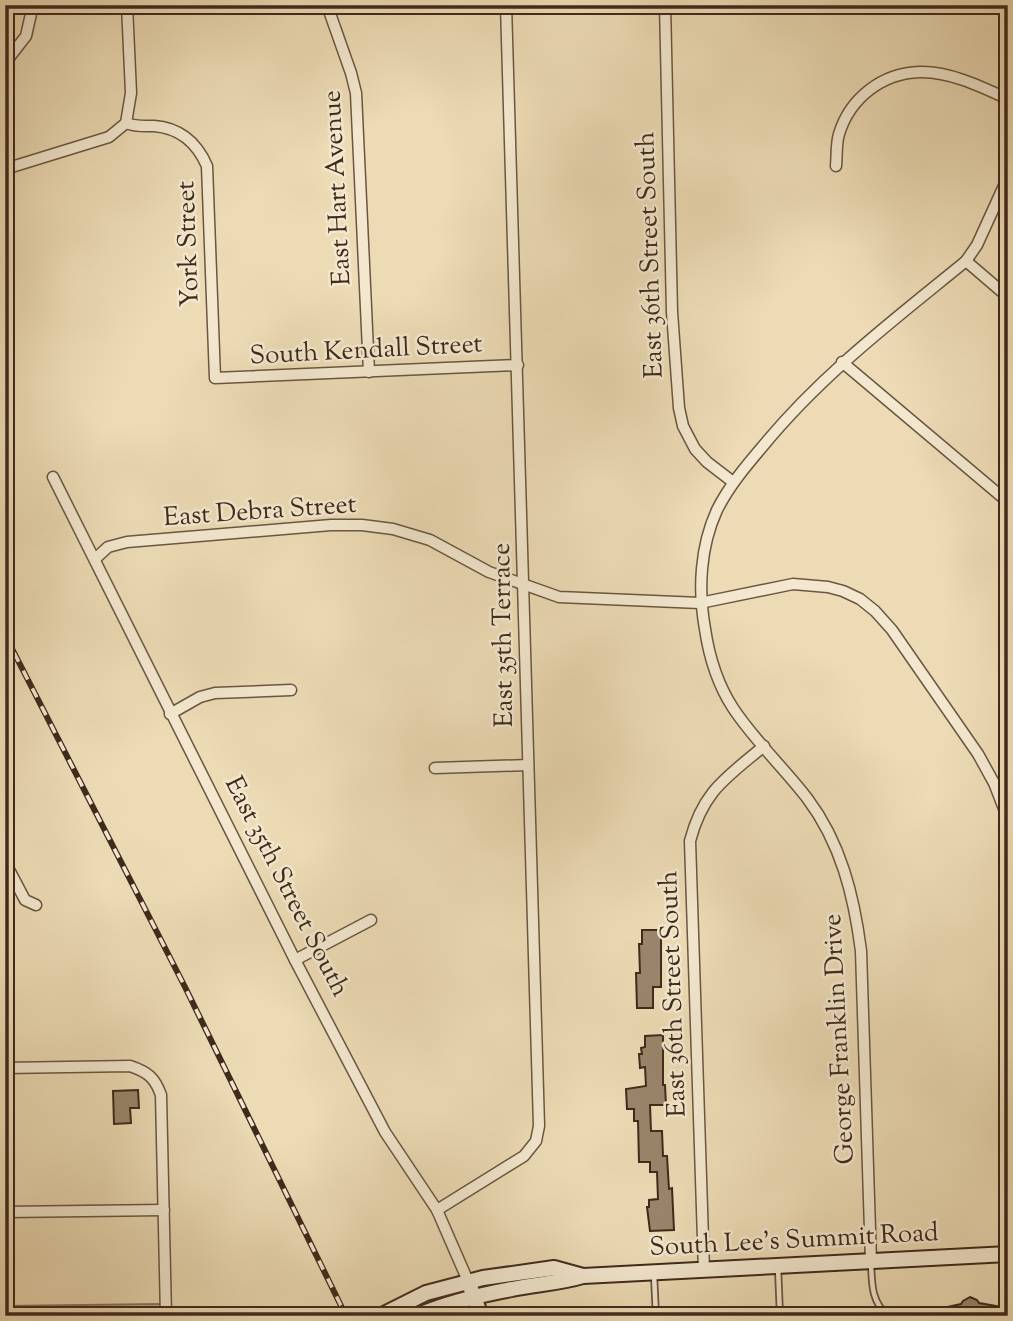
<svg xmlns="http://www.w3.org/2000/svg" width="1013" height="1321" viewBox="0 0 1013 1321" font-family="'Sorts Mill Goudy',serif">
	<style>
		.green { fill: #cfbd9b; stroke: #88735c; stroke-width: 2 }
		.building { fill: #99866c; stroke: #40291c; stroke-width: 2 }
		.lines { fill: none; stroke-linecap: round; stroke-linejoin: round }
		.service-casing { stroke: #6b5642; stroke-width: 8 }
		.minor-casing { stroke: #6b5642; stroke-width: 13 }
		.secondary-casing { stroke: #40291c; stroke-width: 18 }
		.service { stroke: #f3e8cf; stroke-width: 4.5 }
		.minor { stroke: #f3e8cf; stroke-width: 10 }
		.secondary { stroke: #f3e8cf; stroke-width: 14 }
		.rail-casing { stroke: #40291c; stroke-width: 6 }
		.rail { stroke: #f3e8cf; stroke-width: 3.5; stroke-dasharray: 10; stroke-linecap: butt }
		.labels { text-anchor: middle; dominant-baseline: central; stroke-width: 5; stroke-linejoin: round; paint-order: stroke }
		.street-label { font-size: 26px; fill: #40291c; stroke: #f3e8cf }
	</style>
	<rect width="100%" height="100%" fill="#ecdbb5"/>
	<filter id="stains"><feTurbulence type="fractalNoise" baseFrequency=".00286" numOctaves="4"/><feColorMatrix values="0 0 0 0 .2 0 0 0 0 .09 0 0 0 0 .02 0 0 0 .5 -.17"/></filter>
	<radialGradient id="worn" r=".72"><stop offset=".6" stop-color="#630" stop-opacity="0"/><stop offset="1" stop-color="#630" stop-opacity=".3"/></radialGradient>
	<polygon class="green" points="161,1304 161,1316 5,1316 5,1306"/>
	<g class="building">
		<polygon points="642,930 661,930 661,987 653,987 653,1008 637,1008 636,973 640,973 639,944 642,944"/>
		<polygon points="663,1035 663,1085 665,1085 666,1105 650,1105 651,1131 662,1131 663,1156 667,1156 669,1189 672,1188 674,1230 650,1231 647,1207 649,1207 649,1200 658,1199 657,1172 650,1172 650,1162 639,1162 638,1121 634,1121 634,1109 627,1109 626,1089 646,1086 645,1067 640,1068 639,1054 642,1054 641,1048 645,1047 645,1036"/>
		<polygon points="138,1090 139,1108 130,1108 131,1123 114,1124 113,1091"/>
		<polygon points="970,1297 977,1300 979,1303 1008,1308 1008,1316 930,1316 929,1311 961,1304 963,1301"/>
	</g>
	<g class="lines">
		<defs>
			<g id="service">
				<path d="M871 1263C872 1284 871 1301 888 1316"/>
				<polyline points="778,1267 780,1316"/>
				<polyline points="654,1275 656,1316"/>
			</g>
			<g id="minor">
				<polyline points="327,5 351,73 356,93 369,372"/>
				<polyline points="665,5 672,312 679,408 683,426 695,449 707,462 733,482"/>
				<polyline points="5,63 26,36 33,5"/>
				<path d="M126 123C136 127 144 126 154 126 181 128 197 143 207 166L215 378 518 365"/>
				<polyline points="126,123 131,93 127,5"/>
				<path d="M836 166C837 156 836 143 839 134 850 98 882 73 920 72 949 71 982 87 1008 99"/>
				<polyline points="5,169 109,137 126,123"/>
				<polyline points="966,261 1008,297"/>
				<polyline points="842,362 1008,502"/>
				<polyline points="53,477 295,960 385,1132 437,1210 468,1281"/>
				<polyline points="95,559 108,547 127,542 331,525 362,525 393,529 430,540 489,572 559,597 700,603 793,584 828,587 843,591 860,599 875,611 892,630 978,754 994,783 1008,819"/>
				<polyline points="170,714 200,697 215,693 291,690"/>
				<polyline points="435,768 528,765"/>
				<polyline points="5,862 25,900 36,905"/>
				<polyline points="295,960 371,920"/>
				<path d="M5 1068 130 1066C148 1072 155 1078 161 1095L166 1316"/>
				<polyline points="437,1210 524,1156 536,1141 539,1126 506,5"/>
				<polyline points="5,1212 164,1210"/>
				<path d="M871 1261 861 951C854 896 841 843 807 798 784 768 754 740 733 708 718 685 709 656 705 629 698 590 700 547 717 510 729 486 746 466 763 446 822 374 895 319 966 261L977 245 1008 177"/>
				<path d="M704 1270 690 841C703 791 726 778 764 746"/>
			</g>
			<g id="secondary">
				<polyline points="471,1289 481,1316"/>
				<polyline points="380,1316 426,1293 483,1278 554,1268 583,1276"/>
				<path d="M416 1316C447 1303 479 1295 512 1289 536 1284 560 1283 583 1276L1008 1254"/>
			</g>
		</defs>
		<use href="#service" class="service-casing"/>
		<use href="#minor" class="minor-casing"/>
		<use href="#secondary" class="secondary-casing"/>
		<use href="#service" class="service"/>
		<use href="#minor" class="minor"/>
		<use href="#secondary" class="secondary"/>
		<defs>
			<polyline id="rail" points="5,635 185,987 346,1316"/>
		</defs>
		<use href="#rail" class="rail-casing"/>
		<use href="#rail" class="rail"/>
	</g>
	<g class="labels">
		<g class="street-label">
			<text transform="translate(338 188) rotate(-93)">East Hart Avenue</text>
			<text transform="translate(189 244) rotate(-92)">York Street</text>
			<text transform="translate(651 255) rotate(-92)">East 36th Street South</text>
			<text transform="translate(366 351) rotate(-3)">South Kendall Street</text>
			<text transform="translate(260 512) rotate(-4)">East Debra Street</text>
			<text transform="translate(504 635) rotate(-91)">East 35th Terrace</text>
			<text transform="translate(286 887) rotate(63)">East 35th Street South</text>
			<text transform="translate(674 994) rotate(-92)">East 36th Street South</text>
			<text transform="translate(840 1039) rotate(-93)">George Franklin Drive</text>
			<text transform="translate(794 1241) rotate(-3)">South Lee's Summit Road</text>
		</g>
	</g>
	<rect width="1013" height="1321" fill="none" stroke="#ecdbb5" stroke-width="28"/>
	<rect x="7" y="7" width="999" height="1307" fill="none" stroke="#40291c" stroke-width="3.5"/>
	<rect x="14" y="14" width="985" height="1293" fill="none" stroke="#40291c" stroke-width="2"/>
	<rect width="100%" height="100%" filter="url(#stains)"/>
	<rect width="100%" height="100%" fill="url(#worn)"/>
</svg>
